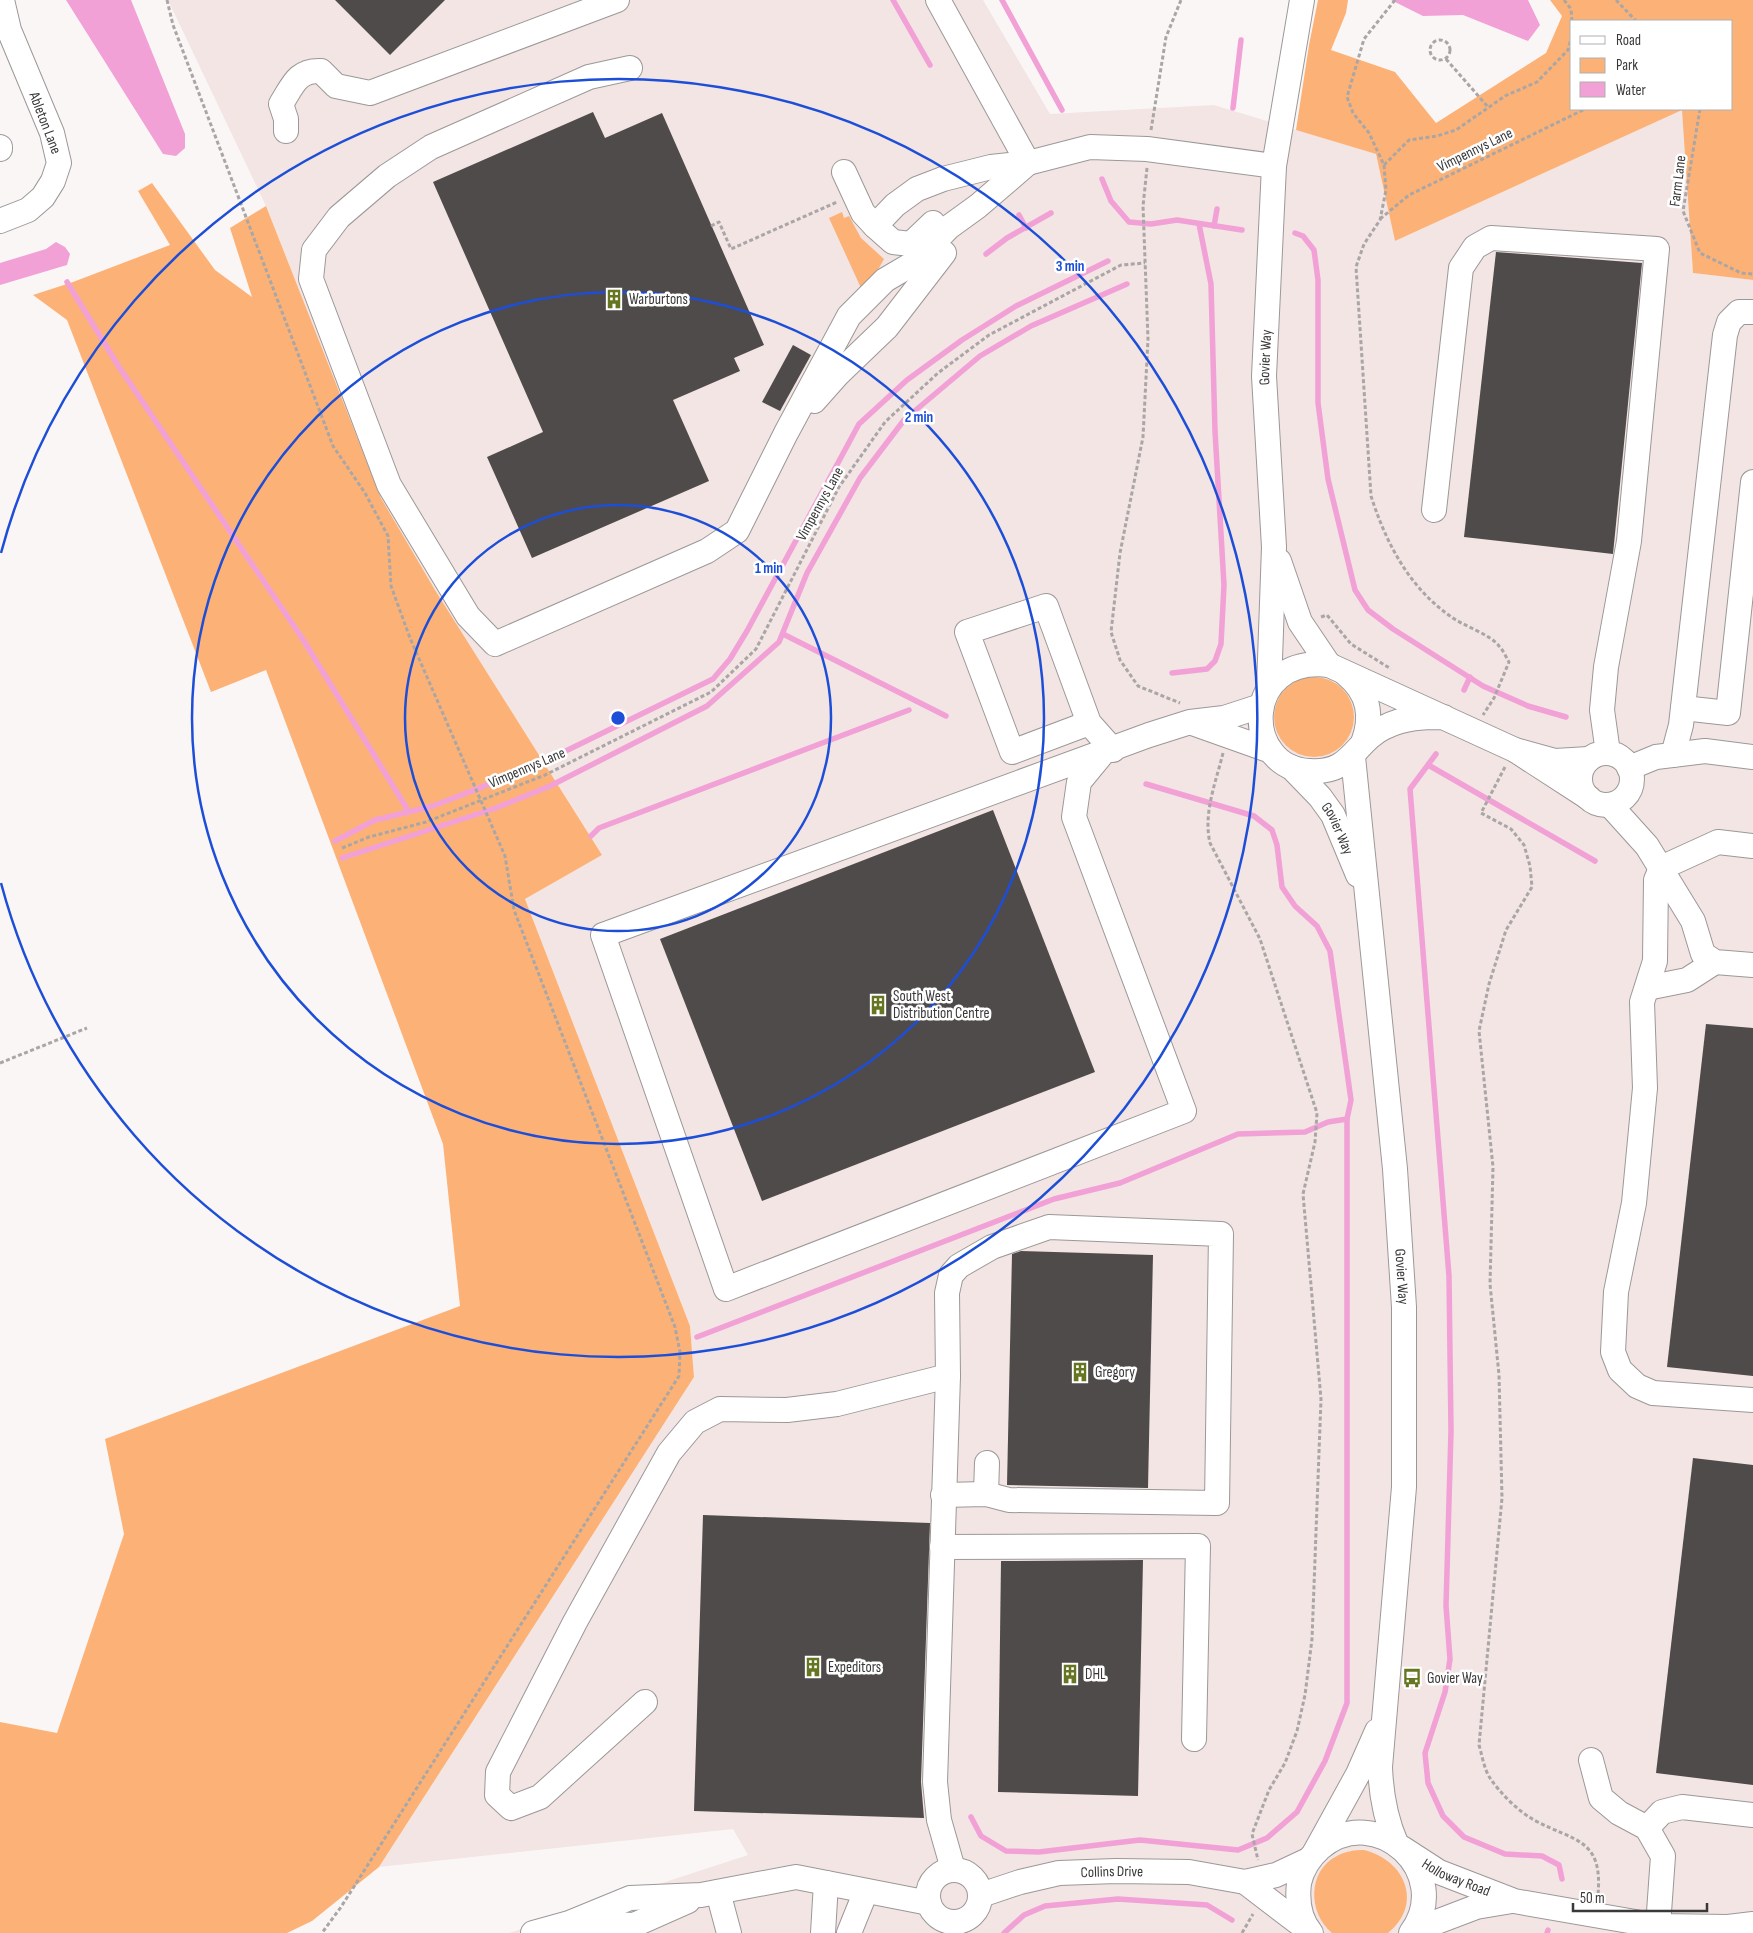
<svg xmlns="http://www.w3.org/2000/svg" width="1753" height="1933" viewBox="0 0 1753 1933" font-family="'Sofia Sans Condensed',sans-serif">
	<style>
		.built { fill: #f2e5e4 }
		.green { fill: #fcb276; fill-rule: evenodd }
		.water { fill: #f1a1d5 }
		.lines { fill: none; stroke-linecap: round; stroke-linejoin: round }
		.stream { stroke: #f1a1d5; stroke-width: 5.5 }
		.building { fill: #4f4b4a }
		.minor-casing { stroke: #9c9898; stroke-width: 26 }
		.path { stroke: #aaa6a6; stroke-width: 3; stroke-dasharray: 4 2.5; stroke-linecap: butt }
		.minor { stroke: #fff; stroke-width: 24 }
		.ring { fill: none; stroke: #1d4ed8; stroke-width: 2.5 }
		.labels { text-anchor: middle; dominant-baseline: central; stroke-width: 5; stroke-linejoin: round; paint-order: stroke }
		.street-label { font-size: 15px; fill: #3a3838; stroke: #fff }
		.poi-label { font-size: 15px; fill: #3a3838; stroke: #fff; text-anchor: start }
		.centre { fill: #1d4ed8; stroke: #fff; stroke-width: 2.5 }
		.ring-label { font-size: 15px; text-anchor: middle; font-weight: bold; fill: #1d4ed8; stroke: #fff; stroke-width: 5; stroke-linejoin: round; paint-order: stroke }
	</style>
	<rect width="100%" height="100%" fill="#fbf6f6"/>
	<polygon class="built" points="168,0 983,0 1050,114 1214,105 1376,154 1395,241 1683,109 1693,273 1753,280 1753,1933 509,1933 748,1855 733,1829 379,1867 694,1377 690,1326 525,899 602,855 435,590 381,498 266,206"/>
	<g class="green">
		<path d="M1318 0H1348L1346 13 1331 50 1395 72 1436 123 1546 53 1562 16 1550 0H1753V280L1693 273 1682 110 1395 241 1376 154 1296 130 1309 45ZM1572 21H1732V109H1572Z"/>
		<polygon points="152,183 215,270 252,297 230,228 266,206 381,498 435,590 602,855 525,899 690,1326 694,1377 379,1867 312,1921 287,1933 0,1933 0,1722 57,1733 124,1534 105,1439 460,1306 443,1144 266,670 211,692 67,320 33,295 73,282 170,245 138,191"/>
		<polygon points="842,212 844,218 849,216 861,238 884,259 875,275 861,288 829,218"/>
		<circle cx="1314" cy="717" r="40"/>
		<path d="M1364 1850C1405 1860 1424 1904 1388 1933H1332C1308 1913 1307 1871 1337 1856 1346 1851 1354 1850 1364 1850Z"/>
	</g>
	<g class="water">
		<polygon points="66,0 131,0 185,134 185,148 176,156 163,154"/>
		<polygon points="1391,0 1528,0 1540,25 1528,41 1463,15 1423,16"/>
		<polygon points="56,242 65,247 70,254 67,265 0,285 0,263 46,249"/>
	</g>
	<g class="lines">
		<g class="stream">
			<polyline points="893,0 930,65"/>
			<polyline points="1002,0 1062,110"/>
			<polyline points="1233,108 1241,40"/>
			<polyline points="1102,179 1111,201 1129,222 1151,224 1177,220 1242,230"/>
			<polyline points="1019,215 1026,228"/>
			<polyline points="1214,226 1217,209"/>
			<polyline points="1295,233 1303,236 1314,250 1318,280 1318,403 1328,479 1355,590 1368,610 1393,629 1483,686 1528,706 1566,717"/>
			<polyline points="986,254 1007,238 1051,213"/>
			<polyline points="67,282 119,367 302,638 409,812"/>
			<polyline points="783,634 946,716"/>
			<polyline points="1172,673 1207,669 1215,661 1221,644 1224,585 1215,431 1211,284 1199,224"/>
			<polyline points="1464,690 1470,677"/>
			<polyline points="1436,754 1410,789 1449,1276 1451,1431 1446,1606 1450,1659 1445,1692 1425,1753 1428,1783 1443,1816 1464,1837 1505,1854 1542,1856 1559,1865 1562,1879"/>
			<polyline points="1430,766 1595,861"/>
			<polyline points="591,836 599,828 909,710"/>
			<polyline points="335,841 375,820 433,806 533,767 713,679 730,659 747,631 859,424 907,380 962,340 1016,306 1108,261"/>
			<polyline points="342,858 496,808 550,786 707,706 779,642 807,573 860,478 904,420 980,356 1031,326 1127,284"/>
			<polyline points="697,1337 1054,1199 1120,1183 1238,1134 1305,1132 1328,1122 1347,1119"/>
			<polyline points="971,1817 981,1836 1006,1851 1039,1852 1140,1840 1238,1850 1267,1838 1297,1812 1325,1761 1347,1703 1347,1119 1351,1100 1330,951 1317,926 1295,906 1282,887 1277,845 1272,830 1254,816 1146,784"/>
			<polyline points="1004,1933 1024,1915 1045,1906 1118,1899 1207,1905 1232,1920"/>
			<polyline points="1547,1933 1548,1930"/>
		</g>
	</g>
	<g class="building">
		<polygon points="335,0 445,0 390,55"/>
		<polygon points="593,112 605,138 662,113 764,345 734,358 740,371 673,400 709,481 532,558 487,457 543,432 433,182"/>
		<polygon points="1496,252 1642,263 1613,554 1464,537"/>
		<polygon points="793,345 811,355 780,411 762,402"/>
		<polygon points="993,810 1095,1072 762,1201 660,939"/>
		<polygon points="1706,1024 1753,1028 1753,1376 1667,1367"/>
		<polygon points="1021,1251 1153,1255 1148,1488 1007,1485 1012,1254"/>
		<polygon points="1693,1458 1753,1465 1753,1785 1656,1773"/>
		<polygon points="703,1515 930,1523 921,1782 924,1818 694,1811"/>
		<polygon points="1143,1560 1138,1796 998,1792 1001,1561"/>
	</g>
	<g class="lines">
		<defs>
			<g id="minor">
				<polyline points="938,0 1028,163"/>
				<polyline points="630,68 589,77 431,147 387,176 339,217 314,250 311,279 389,485 468,616 495,644 707,551 737,531 786,433 849,316 885,280 914,263 949,227 978,206 1028,163"/>
				<path d="M286 131V119L281 104C293 85 297 70 321 71L336 86 370 93 617 0"/>
				<polyline points="0,147 0,149"/>
				<polyline points="844,172 863,213 875,226"/>
				<polyline points="0,221 28,210 43,197 53,181 59,163 52,133 9,30 2,0"/>
				<polyline points="933,223 911,244 893,242 875,226 895,205 917,189 943,179 991,167 1028,163 1090,147 1147,149 1274,166"/>
				<polyline points="814,401 838,374 887,327 944,253"/>
				<polyline points="1434,510 1461,268 1475,247 1491,238 1657,249 1629,541 1606,667 1602,710 1608,753"/>
				<polyline points="1279,561 1300,622 1329,665"/>
				<path d="M1346 674C1369 693 1373 716 1363 743"/>
				<path id="s1" d="M1269 687 1274 547 1264 376 1274 166 1302 0"/>
				<polyline points="1683,708 1728,713 1753,482"/>
				<path d="M1444 717C1423 717 1405 717 1385 727 1353 742 1353 774 1309 771 1242 768 1241 655 1329 665L1515 750"/>
				<polyline points="1089,723 1012,752 967,632 1046,606 1089,723 1113,750"/>
				<polyline points="1195,724 1271,751"/>
				<circle cx="1606" cy="779" r="26"/>
				<polyline points="1102,754 1079,782 1074,817 1184,1111 726,1289 603,935 1149,735 1190,722 1224,718 1261,706"/>
				<polyline points="1673,755 1681,725 1725,335 1729,322 1739,312 1753,312"/>
				<path id="s2" d="M1353 757 1395 1169 1404 1307V1487L1380 1767C1381 1794 1385 1818 1396 1843"/>
				<path id="s3" d="M1291 767 1320 797 1333 815 1358 875"/>
				<polyline points="1629,768 1656,757 1705,751 1753,757"/>
				<polyline points="1589,798 1515,750 1555,761 1589,759"/>
				<polyline points="1610,805 1647,846 1693,921 1703,954 1715,962 1753,965"/>
				<polyline points="1753,846 1718,842 1661,868 1656,880 1655,961 1642,1002 1645,1088 1634,1203 1616,1292 1613,1352 1620,1370 1637,1386 1653,1393 1753,1400"/>
				<polyline points="1647,988 1687,980 1715,962"/>
				<polyline points="986,1494 987,1463"/>
				<polyline points="943,1495 986,1494 1009,1500 1217,1503 1221,1234 1049,1227 992,1247 959,1266 951,1275 947,1293 948,1376 935,1782 939,1820 953,1869"/>
				<polyline points="942,1547 1198,1546 1194,1739"/>
				<polyline points="645,1702 540,1797 511,1808 497,1795 498,1772 575,1622 669,1453 695,1422 720,1409 787,1410 837,1404 948,1376"/>
				<polyline points="1591,1760 1601,1798 1619,1813 1647,1828 1663,1856 1658,1926"/>
				<polyline points="1647,1828 1662,1812 1682,1807 1753,1815"/>
				<path id="s4" d="M1402 1848 1439 1872 1514 1901 1658 1926 1728 1927 1753 1924"/>
				<polyline points="1315,1852 1358,1774 1377,1731"/>
				<circle cx="954" cy="1896" r="26"/>
				<polyline points="1245,1882 1308,1930"/>
				<polyline points="718,1892 729,1933"/>
				<path id="s5" d="M981 1895 1020 1882 1059 1873 1116 1871 1189 1872 1245 1882 1276 1875 1308 1860"/>
				<polyline points="579,1923 634,1925 688,1901"/>
				<polyline points="1413,1931 1476,1907 1512,1901"/>
				<polyline points="533,1933 569,1923 630,1898 701,1895 796,1877 929,1903"/>
				<polyline points="823,1933 826,1883"/>
				<polyline points="849,1933 866,1891"/>
				<path d="M1311 1933C1299 1919 1297 1900 1299 1883 1302 1869 1310 1857 1320 1848 1377 1800 1455 1874 1411 1933"/>
			</g>
		</defs>
		<use href="#minor" class="minor-casing"/>
		<g class="path">
			<polyline points="167,0 173,25 333,446 365,493 388,536 391,586 410,638 505,856 514,910 675,1327 680,1352 679,1376 341,1907 322,1933"/>
			<path d="M1395 0 1364 39 1347 97 1353 113 1369 133 1384 165 1386 190 1380 220 1364 244 1356 267 1371 496C1386 543 1409 587 1450 616 1463 626 1490 634 1499 646 1503 650 1506 657 1509 662L1494 698 1483 715"/>
			<polyline points="1564,0 1571,9 1572,21"/>
			<polyline points="1616,0 1636,21"/>
			<circle cx="1440" cy="50" r="10"/>
			<polyline points="1446,59 1488,107"/>
			<polyline points="1700,109 1683,211 1700,253 1741,273 1753,274"/>
			<polyline points="1151,130 1166,37 1181,0"/>
			<polyline points="1384,165 1409,140 1437,136 1456,130 1505,96 1537,82 1568,50 1572,35"/>
			<polyline points="1147,168 1143,206 1148,339 1143,437 1120,553 1111,632 1120,660 1138,686 1180,703"/>
			<polyline points="1380,219 1409,195 1585,109"/>
			<polyline points="711,226 719,222 731,249 837,202"/>
			<polyline points="1321,617 1327,615 1351,644 1391,669"/>
			<path d="M1223 753C1216 782 1203 813 1210 843L1260 939 1317 1113 1315 1142 1303 1194 1321 1399 1312 1639 1305 1695 1297 1731 1285 1763 1269 1790 1252 1834 1258 1860"/>
			<path d="M1505 767 1481 813 1511 829 1524 845 1530 866 1532 887 1506 930 1489 984 1479 1031 1493 1167 1490 1284 1499 1375 1502 1498 1479 1745C1482 1755 1484 1769 1490 1778 1500 1793 1518 1811 1534 1820 1575 1842 1603 1838 1598 1895"/>
			<polyline points="342,848 369,837 426,822 545,775 711,692 756,649 839,487 885,422 938,373 989,335 1121,265 1145,263"/>
			<polyline points="0,1063 87,1028"/>
			<polyline points="1242,1933 1253,1914"/>
		</g>
		<use href="#minor" class="minor"/>
	</g>
	<g class="ring">
		<circle cx="618" cy="718" r="213"/>
		<circle cx="618" cy="718" r="426"/>
		<path d="M1 553A639 639 0 1 1 1 883"/>
	</g>
	<defs>
		<symbol id="building-bare" viewBox="-9 -9 18 18"><path d="M-4-6H4V6H1V3H-1V6H-4ZM-2.5-4.3h1.7v1.8h-1.7ZM.8-4.3h1.7v1.8H.8ZM-2.5-1h1.7V.8h-1.7ZM.8-1h1.7V.8H.8Z" fill="#667521" stroke="#fff" stroke-width="2.5" paint-order="stroke"/></symbol>
		<symbol id="bus-bare" viewBox="-9 -9 18 18"><path d="M-5-6H5V4H4V6H2V4H-2V6H-4V4H-5ZM-3.5-4V0h7V-4ZM-3.5 1.2v1.5H-2V1.2ZM2 1.2v1.5H3.5V1.2Z" fill="#667521" stroke="#fff" stroke-width="2.5" paint-order="stroke"/></symbol>
	</defs>
	<g fill-rule="evenodd">
		<use href="#building-bare" x="600" y="285" width="28" height="28"/>
		<use href="#building-bare" x="864" y="991" width="28" height="28"/>
		<use href="#building-bare" x="1066" y="1358" width="28" height="28"/>
		<use href="#building-bare" x="799" y="1653" width="28" height="28"/>
		<use href="#building-bare" x="1056" y="1660" width="28" height="28"/>
		<use href="#bus-bare" x="1398" y="1664" width="28" height="28"/>
	</g>
	<g class="labels">
		<g class="street-label">
			<text transform="translate(45 123) rotate(69)">Ableton Lane</text>
			<text transform="translate(1475 150) rotate(-26)">Vimpennys Lane</text>
			<text transform="translate(1678 181) rotate(-83)">Farm Lane</text>
			<text stroke="none"><textPath href="#s1" startOffset="330">Govier Way</textPath></text>
			<text transform="translate(820 504) rotate(-61)">Vimpennys Lane</text>
			<text transform="translate(527 768) rotate(-23)">Vimpennys Lane</text>
			<text stroke="none"><textPath href="#s3" startOffset="78">Govier Way</textPath></text>
			<text stroke="none"><textPath href="#s2" startOffset="522">Govier Way</textPath></text>
			<text stroke="none"><textPath href="#s5" startOffset="134">Collins Drive</textPath></text>
			<text stroke="none"><textPath href="#s4" startOffset="62">Holloway Road</textPath></text>
		</g>
		<g class="poi-label">
			<text x="629" y="299">Warburtons</text>
			<text x="893" y="996">South West<tspan x="893" dy="17">Distribution Centre</tspan></text>
			<text x="1095" y="1372">Gregory</text>
			<text x="828" y="1667">Expeditors</text>
			<text x="1085" y="1674">DHL</text>
			<text x="1427" y="1678">Govier Way</text>
		</g>
	</g>
	<circle cx="618" cy="718" r="8" class="centre"/>
	<g class="ring-label">
		<text x="1070" y="271">3 min</text>
		<text x="919" y="422">2 min</text>
		<text x="769" y="573">1 min</text>
	</g>
	<rect x="1570" y="20" width="162" height="90" fill="#ffffff" stroke="#b0afaf"/>
	<rect x="1580" y="36" width="25" height="8" fill="#ffffff" stroke="#b0afaf"/>
	<text x="1616" y="45" font-size="15" fill="#3a3838">Road</text>
	<rect x="1580" y="58" width="25" height="15" fill="#fcb276" stroke="#b0afaf"/>
	<text x="1616" y="70" font-size="15" fill="#3a3838">Park</text>
	<rect x="1580" y="82" width="25" height="15" fill="#f1a1d5" stroke="#b0afaf"/>
	<text x="1616" y="95" font-size="15" fill="#3a3838">Water</text>
	<path d="M1573 1903v8h134v-8" fill="none" stroke="#3a3838" stroke-width="2.5"/>
	<text x="1580" y="1903" font-size="15" fill="#3a3838" stroke="#ffffff" stroke-width="4" paint-order="stroke">50 m</text>
</svg>
